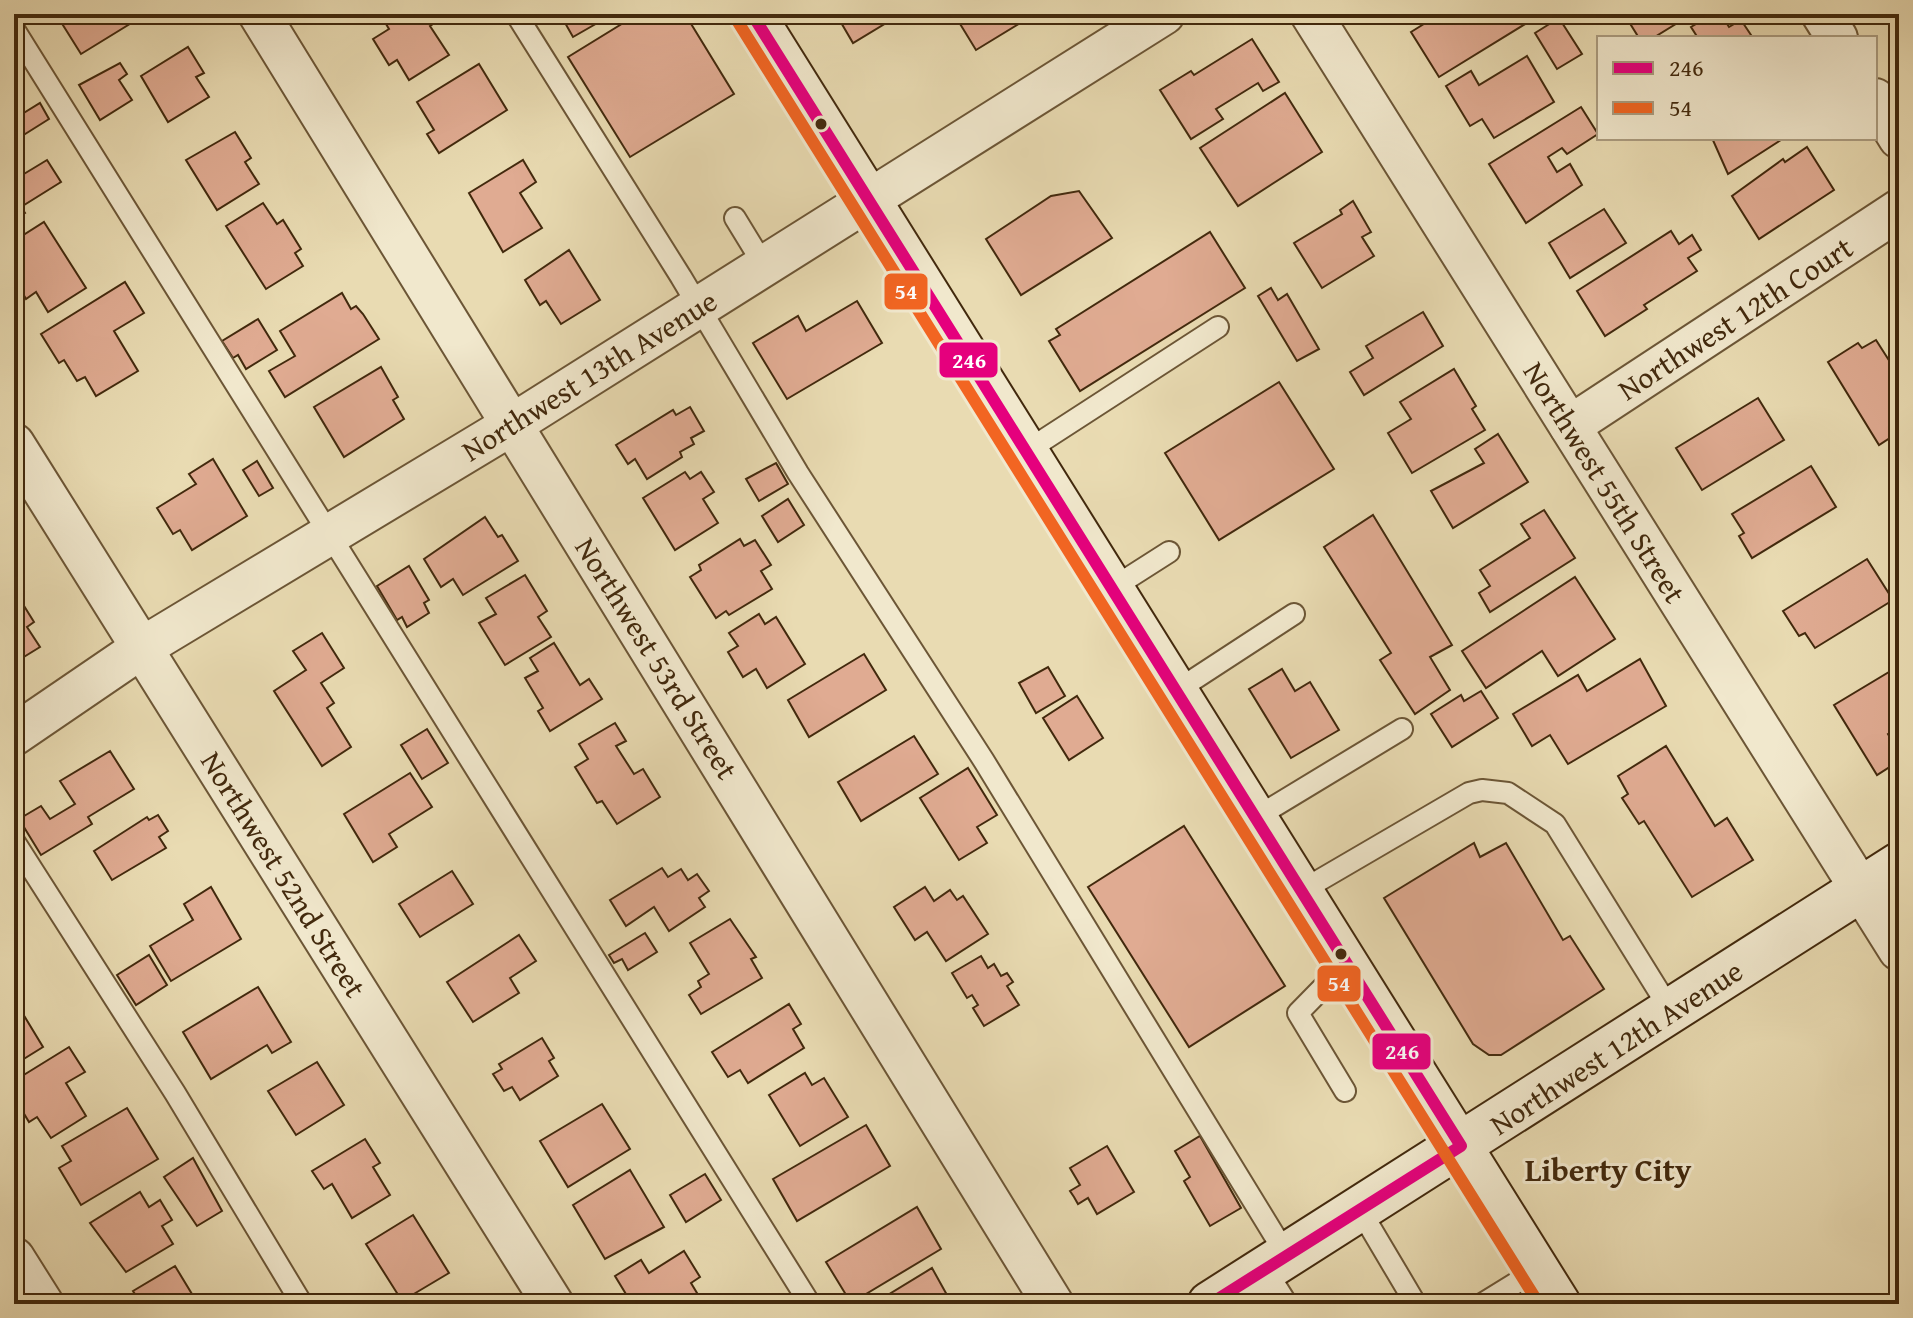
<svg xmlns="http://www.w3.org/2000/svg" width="1913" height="1318" viewBox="0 0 1913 1318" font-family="'Gentium Book Plus',serif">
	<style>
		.building { fill: #e0ab92; stroke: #42290d; stroke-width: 2 }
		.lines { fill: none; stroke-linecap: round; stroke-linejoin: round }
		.lane-casing { stroke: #6c5636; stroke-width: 24 }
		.street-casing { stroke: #6c5636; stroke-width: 44 }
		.secondary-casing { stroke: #42290d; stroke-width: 48 }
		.lane { stroke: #f1e8cd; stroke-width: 20 }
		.street { stroke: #f1e8cd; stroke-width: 40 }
		.secondary { stroke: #f1e8cd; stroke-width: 44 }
		.bus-1-casing { stroke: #f1e8cd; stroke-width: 18 }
		.bus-2-casing { stroke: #f1e8cd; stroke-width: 18 }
		.bus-1 { stroke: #e5007d; stroke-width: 12 }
		.bus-2 { stroke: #f26522; stroke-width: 12 }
		.bus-dot { fill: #42290d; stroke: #f1e8cd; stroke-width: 3 }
		.labels { text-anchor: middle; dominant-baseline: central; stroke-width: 6; stroke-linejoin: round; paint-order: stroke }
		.street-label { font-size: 30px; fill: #42290d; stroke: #f1e8cd }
		.neighbourhood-label { font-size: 32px; font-weight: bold; fill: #42290d; stroke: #f1e8cd }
		.line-badge { stroke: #f1e8cd; stroke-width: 3 }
		.badge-label { font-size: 22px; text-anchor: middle; font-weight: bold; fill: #fff }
	</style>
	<rect width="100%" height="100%" fill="#e9dbb2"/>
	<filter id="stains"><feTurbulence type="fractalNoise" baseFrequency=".0025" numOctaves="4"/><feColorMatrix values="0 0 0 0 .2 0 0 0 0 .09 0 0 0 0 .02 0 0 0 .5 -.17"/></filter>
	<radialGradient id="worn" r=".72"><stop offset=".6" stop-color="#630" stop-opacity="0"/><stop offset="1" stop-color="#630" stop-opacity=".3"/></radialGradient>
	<g class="building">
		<polygon points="56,14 146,14 81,54"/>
		<polygon points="380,14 449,14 430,26 449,55 409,80 397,60 389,65 373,39 389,29"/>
		<polygon points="560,14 613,14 573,37"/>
		<polygon points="638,14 685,14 734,94 630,157 568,57"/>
		<polygon points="836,14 901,14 853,43"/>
		<polygon points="954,14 1035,14 976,50"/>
		<polygon points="1440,14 1532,14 1535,18 1439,77 1411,32"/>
		<polygon points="1631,14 1692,14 1653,38 1639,38 1626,17"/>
		<polygon points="1713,14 1721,14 1729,27 1741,20 1753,38 1698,38 1691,27"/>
		<polygon points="1559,18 1582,54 1557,69 1535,33"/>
		<polygon points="1252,39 1279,82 1263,91 1258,83 1216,109 1223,119 1191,139 1160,90 1191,71 1194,75"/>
		<polygon points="188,47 204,73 196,77 209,97 168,122 141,76"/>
		<polygon points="1527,56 1554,102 1494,138 1482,119 1470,126 1446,86 1471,71 1479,85"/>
		<polygon points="120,63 127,74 119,80 132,100 100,120 79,85"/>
		<polygon points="479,64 507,110 439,153 427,134 434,130 417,102"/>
		<polygon points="1285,93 1322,152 1238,206 1200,148"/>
		<polygon points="40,103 49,119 14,141 14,119"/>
		<polygon points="1581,107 1598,134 1567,154 1562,148 1548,157 1557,172 1570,164 1582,185 1526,223 1489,164"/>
		<polygon points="235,132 251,158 245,162 259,184 217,210 186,160"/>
		<polygon points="1712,138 1784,138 1728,174"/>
		<polygon points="1807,147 1834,190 1759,239 1732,196 1783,159 1785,162"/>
		<polygon points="47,160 61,182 21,207 25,213 14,220 14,180"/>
		<polygon points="523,160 536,182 520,193 542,228 503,252 469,193"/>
		<polygon points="1079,191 1112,238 1021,295 986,239 1051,196"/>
		<polygon points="1353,201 1371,232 1362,237 1374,256 1322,288 1294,243 1342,214 1340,210"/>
		<polygon points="263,203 277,224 283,220 301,249 295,253 303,266 266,289 226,226"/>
		<polygon points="1604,209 1626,243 1570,278 1549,243"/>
		<polygon points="44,222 86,288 48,312 36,292 26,299 14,278 14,241"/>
		<polygon points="1671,231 1679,244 1692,235 1701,250 1688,258 1697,271 1644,305 1647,309 1605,336 1577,291"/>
		<polygon points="1210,232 1245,288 1080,391 1049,341 1060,335 1056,329"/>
		<polygon points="569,250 600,300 561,324 546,301 540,305 525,280"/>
		<polygon points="125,282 144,313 114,331 138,371 96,396 85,377 77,381 64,360 59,363 41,334"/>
		<polygon points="1271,288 1278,300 1287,294 1319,349 1297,361 1258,296"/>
		<polygon points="342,293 351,309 356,306 363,314 379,339 285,397 269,371 295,356 280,331"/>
		<polygon points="857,301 882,343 787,399 753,343 798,316 806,331"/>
		<polygon points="1423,312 1443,346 1364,395 1350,372 1373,358 1366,346"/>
		<polygon points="258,319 277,350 246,369 238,355 233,358 222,341"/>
		<polygon points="1876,340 1899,376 1899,432 1879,445 1828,362 1858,343 1862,348"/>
		<polygon points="381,367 398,397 393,400 404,419 344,457 314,407"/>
		<polygon points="1454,369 1476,406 1472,409 1485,430 1412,473 1388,433 1411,419 1400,402"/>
		<polygon points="1279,382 1334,469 1219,540 1165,453"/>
		<polygon points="1758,398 1784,440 1702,490 1676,448"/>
		<polygon points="690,407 704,431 691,438 694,444 680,452 682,457 647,479 635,459 628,464 616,445 673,410 676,415"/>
		<polygon points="1498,434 1528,482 1453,528 1431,491 1484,463 1475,449"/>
		<polygon points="213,459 247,516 192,550 180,530 173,534 157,508 196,484 189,474"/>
		<polygon points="257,461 273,488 259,496 243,470"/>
		<polygon points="776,463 788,484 759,501 746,479"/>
		<polygon points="1811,466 1836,507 1752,558 1739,536 1744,533 1732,514"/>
		<polygon points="685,472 690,479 701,472 714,492 703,499 718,523 675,550 643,498"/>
		<polygon points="788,499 804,525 778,542 762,516"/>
		<polygon points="1544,510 1575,558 1490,612 1479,593 1490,586 1480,570 1530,538 1521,524"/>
		<polygon points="1373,515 1452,645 1430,657 1450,690 1415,714 1380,660 1391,653 1324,547"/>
		<polygon points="485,517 498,537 502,535 518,561 463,595 453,579 441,587 424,559"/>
		<polygon points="740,539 744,546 755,540 771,565 761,571 772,589 729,615 726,611 716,618 690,577 701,570 699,565"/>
		<polygon points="1867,559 1893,600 1815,648 1805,633 1799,636 1783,611"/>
		<polygon points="409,566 429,600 424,603 429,613 407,627 402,617 397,620 377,586"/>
		<polygon points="525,575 547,611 538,617 551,637 505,665 479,623 496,614 486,598"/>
		<polygon points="1575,577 1615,639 1558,676 1542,651 1486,688 1462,651"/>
		<polygon points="16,593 34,622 27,627 40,647 14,663"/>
		<polygon points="759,614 765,624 776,617 805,664 767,688 756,669 743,677 728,652 738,646 729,633"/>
		<polygon points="322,633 344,668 321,683 334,703 327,708 351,747 322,766 274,691 306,670 293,651"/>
		<polygon points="554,643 580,685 589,679 602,699 550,731 538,711 543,708 525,678 538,671 530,658"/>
		<polygon points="864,654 886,690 809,737 788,700"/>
		<polygon points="1640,659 1666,706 1568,764 1550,735 1532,746 1513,714 1578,675 1587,691"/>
		<polygon points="1899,666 1899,727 1888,734 1899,752 1899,761 1877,775 1834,705"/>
		<polygon points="1048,667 1065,696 1036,713 1019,683"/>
		<polygon points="1282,669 1295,691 1310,682 1339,730 1291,758 1249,689"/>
		<polygon points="1481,691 1498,718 1452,747 1431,714 1461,695 1464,701"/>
		<polygon points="1077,696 1103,738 1069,760 1043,718"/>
		<polygon points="615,723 626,741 616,746 634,774 643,769 660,797 617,824 602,801 597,803 575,767 588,759 579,744"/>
		<polygon points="427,729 448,763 422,779 401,745"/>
		<polygon points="914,736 938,774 861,821 838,782"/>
		<polygon points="1666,746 1715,826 1727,818 1753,860 1692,897 1644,821 1639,824 1622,798 1628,794 1618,776"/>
		<polygon points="110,751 134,789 88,817 92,824 41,855 19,819 41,806 50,819 75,804 60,781"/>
		<polygon points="968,768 997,815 977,827 987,843 959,860 920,798"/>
		<polygon points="410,773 432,807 389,834 397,847 373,862 344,814"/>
		<polygon points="158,815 168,831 159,837 166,848 112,880 94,851 147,817 149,820"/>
		<polygon points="1184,826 1285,986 1189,1047 1088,887"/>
		<polygon points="1474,843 1480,857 1506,843 1563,940 1570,936 1604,989 1501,1055 1489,1055 1473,1044 1384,898"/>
		<polygon points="662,868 668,877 681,869 688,880 697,874 709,891 699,898 705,907 669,931 654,907 626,926 610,900"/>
		<polygon points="452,871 473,904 420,937 399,904"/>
		<polygon points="211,887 241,939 171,981 150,946 193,920 184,904"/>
		<polygon points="925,887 934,901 950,890 957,900 963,896 988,934 946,961 927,932 915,940 894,907"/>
		<polygon points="730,919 756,957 751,959 762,978 701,1014 689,995 701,987 698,981 709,974 690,943"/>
		<polygon points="645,933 657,952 628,970 622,959 614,963 609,955"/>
		<polygon points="519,935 536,961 510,978 519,993 473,1022 447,982"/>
		<polygon points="149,955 167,985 136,1005 117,975"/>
		<polygon points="981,956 988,968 994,964 1001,976 1007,973 1013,982 1007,986 1019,1005 984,1026 973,1008 978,1005 972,995 967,998 952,973"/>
		<polygon points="258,987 291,1042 272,1053 267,1045 211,1079 183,1032"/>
		<polygon points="17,1004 43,1047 14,1065 14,1006"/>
		<polygon points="789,1004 801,1024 793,1029 804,1048 748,1083 740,1070 728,1077 712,1052"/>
		<polygon points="542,1038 554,1058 549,1061 558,1076 520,1100 512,1087 504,1091 493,1074 502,1069 499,1064"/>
		<polygon points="69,1047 85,1072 66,1083 86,1116 51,1138 37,1117 29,1122 14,1097 14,1081"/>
		<polygon points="317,1062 344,1105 296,1135 268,1091"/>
		<polygon points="805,1073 812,1085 824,1078 848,1117 800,1146 769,1095"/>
		<polygon points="602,1104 630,1149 568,1187 540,1141"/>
		<polygon points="127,1108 158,1159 81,1205 59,1168 71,1161 62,1146"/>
		<polygon points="866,1125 890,1166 797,1221 773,1179"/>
		<polygon points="1200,1136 1241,1208 1210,1226 1184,1181 1190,1177 1175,1151"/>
		<polygon points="365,1139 380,1163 373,1167 390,1195 352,1218 332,1184 324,1189 312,1171"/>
		<polygon points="1107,1146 1134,1192 1097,1214 1088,1198 1078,1204 1074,1197 1070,1191 1080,1185 1070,1168"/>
		<polygon points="193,1158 222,1211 197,1226 164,1177"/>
		<polygon points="630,1170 664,1227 605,1259 573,1205"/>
		<polygon points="705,1174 721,1200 686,1222 670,1195"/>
		<polygon points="140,1192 149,1207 160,1200 172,1220 162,1226 173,1244 126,1272 90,1223"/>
		<polygon points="917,1207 941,1249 851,1303 826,1262"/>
		<polygon points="413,1215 449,1273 402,1301 366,1244"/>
		<polygon points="684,1251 700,1277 691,1283 700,1298 691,1304 632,1304 615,1276 641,1260 649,1273"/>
		<polygon points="175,1266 198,1304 150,1301 141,1304 133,1291"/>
		<polygon points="932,1268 952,1304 873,1304"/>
	</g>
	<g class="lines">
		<defs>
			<g id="lane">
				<polyline points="516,14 681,277 798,473 984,761 1287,1256"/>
				<polyline points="14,29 810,1304"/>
				<polyline points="735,218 765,267"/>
				<polyline points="1025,452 1218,327"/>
				<polyline points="1111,589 1169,552"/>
				<polyline points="1176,691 1294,614"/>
				<polyline points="1255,818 1402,729"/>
				<polyline points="14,841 175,1093 302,1304"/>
				<polyline points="1301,891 1469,793 1482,790 1508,793 1555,824 1671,1011"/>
				<polyline points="1345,1091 1298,1013 1346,964"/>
				<polyline points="1360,1210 1414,1301 1409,1304"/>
				<polyline points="1265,1269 1287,1304"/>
				<polyline points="1482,1304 1537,1270"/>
			</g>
			<g id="street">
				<polyline points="259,14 1053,1304"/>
				<polyline points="1311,14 1899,950"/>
				<polyline points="1822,14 1837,38"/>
				<polyline points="1875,99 1899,138"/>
				<polyline points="1570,426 1899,210"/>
				<polyline points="14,444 553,1304"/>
				<polyline points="14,735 143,647 513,424 1164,14"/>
				<polyline points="14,1258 43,1304"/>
			</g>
			<g id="secondary">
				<polyline points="752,14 1558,1304"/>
				<polyline points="1210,1304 1899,865"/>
			</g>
		</defs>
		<use href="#lane" class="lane-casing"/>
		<use href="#street" class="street-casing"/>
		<use href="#secondary" class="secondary-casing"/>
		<use href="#lane" class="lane"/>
		<use href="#street" class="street"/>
		<use href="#secondary" class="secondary"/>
		<defs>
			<polyline id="bus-1" points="752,14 1461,1146 1210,1304"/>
			<polyline id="bus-2" points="738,22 1539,1304"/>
		</defs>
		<use href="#bus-1" class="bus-1-casing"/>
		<use href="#bus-2" class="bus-2-casing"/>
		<use href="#bus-1" class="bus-1"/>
		<use href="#bus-2" class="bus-2"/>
	</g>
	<g class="bus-dot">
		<circle cx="821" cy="124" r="7"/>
		<circle cx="1341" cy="954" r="7"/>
	</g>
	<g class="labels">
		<g class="street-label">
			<text transform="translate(1735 318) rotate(-33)">Northwest 12th Court</text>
			<text transform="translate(589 375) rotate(-32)">Northwest 13th Avenue</text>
			<text transform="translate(1605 482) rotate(58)">Northwest 55th Street</text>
			<text transform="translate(657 658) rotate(58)">Northwest 53rd Street</text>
			<text transform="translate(284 874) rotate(58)">Northwest 52nd Street</text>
			<text transform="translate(1616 1047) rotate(-33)">Northwest 12th Avenue</text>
		</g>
		<g class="neighbourhood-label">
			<text x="1608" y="1169">Liberty City</text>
		</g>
	</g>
	<g class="line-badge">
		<rect x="883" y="272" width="46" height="39" rx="8" fill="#f26522"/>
		<rect x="938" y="341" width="61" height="38" rx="8" fill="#e5007d"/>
		<rect x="1316" y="964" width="46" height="39" rx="8" fill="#f26522"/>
		<rect x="1371" y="1032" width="61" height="39" rx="8" fill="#e5007d"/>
	</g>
	<g class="badge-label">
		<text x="906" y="299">54</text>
		<text x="969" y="368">246</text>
		<text x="1339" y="991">54</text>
		<text x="1402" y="1059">246</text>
	</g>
	<rect width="1913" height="1318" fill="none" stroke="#e9dbb2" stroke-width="48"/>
	<rect x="16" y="16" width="1881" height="1286" fill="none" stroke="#42290d" stroke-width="4"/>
	<rect x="24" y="24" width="1865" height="1270" fill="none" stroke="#42290d" stroke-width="2"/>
	<rect x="1597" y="36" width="280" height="104" fill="#f1e8cd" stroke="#ab9c80" stroke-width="2"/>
	<rect x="1613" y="62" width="40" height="12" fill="#e5007d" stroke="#ab9c80" stroke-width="2"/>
	<text x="1669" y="76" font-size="24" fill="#42290d">246</text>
	<rect x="1613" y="102" width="40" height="12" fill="#f26522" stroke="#ab9c80" stroke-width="2"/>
	<text x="1669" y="116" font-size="24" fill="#42290d">54</text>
	<rect width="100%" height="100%" filter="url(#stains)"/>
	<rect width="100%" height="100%" fill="url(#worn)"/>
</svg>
